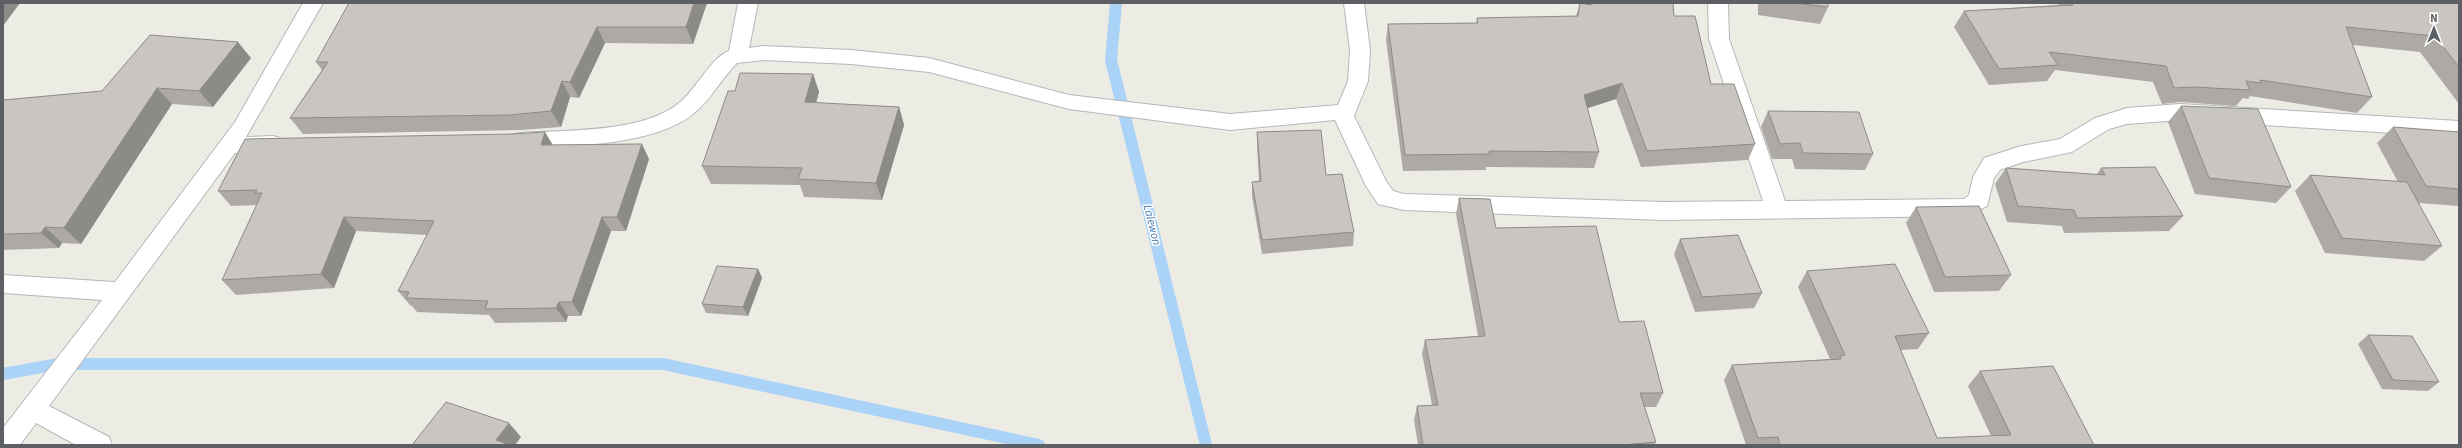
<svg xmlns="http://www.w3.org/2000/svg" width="2462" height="448" viewBox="0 0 2462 448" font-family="'Source Sans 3',sans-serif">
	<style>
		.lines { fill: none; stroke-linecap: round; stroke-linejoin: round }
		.stream { stroke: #abd2f7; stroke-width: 12 }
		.minor-casing { stroke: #b5b6ba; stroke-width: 2 }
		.minor { fill: #fff; fill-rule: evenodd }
		.wall { fill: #adaaa6 }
		.shaded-wall { fill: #8d8b87 }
		.building { fill: #c9c6c1; stroke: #8d8b87 }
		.labels { text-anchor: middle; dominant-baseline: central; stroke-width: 3; stroke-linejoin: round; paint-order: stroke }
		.water-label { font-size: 12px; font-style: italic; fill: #4d78b0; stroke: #fff }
	</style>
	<rect width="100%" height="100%" fill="#edece4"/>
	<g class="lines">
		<g class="stream">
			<polyline points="1116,3 1111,60 1206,445"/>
			<polyline points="3,374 59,364 663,364 1039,445"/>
		</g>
		<defs>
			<g id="minor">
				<polygon points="303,3 323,3 246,137 273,136 280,138 283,144 280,150 273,152 235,153 49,406 109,437 112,445 76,445 36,423 20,445 3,445 3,428 102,300 3,293 3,275 115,282 235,122"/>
				<path d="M738 3H758L749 48 764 46 851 50 929 58 1069 95 1230 114 1338 105 1348 81 1350 50 1344 3H1364L1370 50 1368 81 1354 116 1386 181 1393 191 1404 194 1663 202 1763 201 1709 39 1708 3H1728L1729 39 1785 201 1964 199 1969 195 1973 177 1984 158 2021 146 2060 139 2095 118 2127 108 2180 104 2459 121V137L2180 120 2127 124 2109 129 2072 152 2023 162 2000 170 1994 178 1987 206 1967 216 1663 220 1404 210 1378 204 1366 186 1335 120 1230 130 1069 109 929 72 851 64 764 60 737 63C721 79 711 100 693 114 654 146 568 146 519 149L512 147 509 141 512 135 519 133C565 130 643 133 679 103 695 91 712 56 729 51Z"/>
			</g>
		</defs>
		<use href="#minor" class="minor-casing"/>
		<use href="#minor" class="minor"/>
	</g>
	<g class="wall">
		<polygon points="707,3 693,44 605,43 579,98 570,97 561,127 520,130 303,134 290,118 322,70 316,62"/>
		<polygon points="1580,3 1586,4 1586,3 1673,3 1674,16 1711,84 1755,144 1748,160 1641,167 1616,99 1587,108 1599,152 1594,168 1486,167 1486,170 1403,171 1386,40 1388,24 1476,23 1477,18 1576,16"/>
		<polygon points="1758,3 1828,3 1828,7 1820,24 1758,15"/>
		<polygon points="2057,3 2459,3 2459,104 2420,52 2353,45 2372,97 2357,113 2250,96 2248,99 2243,98 2236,106 2180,102 2162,104 2153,82 2055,70 2047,81 1989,85 1954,27 1964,11 2058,5"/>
		<polygon points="251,58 213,107 172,104 81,244 62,243 59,248 3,250 3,100 102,91"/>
		<polygon points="813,74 819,92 816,103 899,107 904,125 882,200 804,197 800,185 711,184 702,166 735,91"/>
		<polygon points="2181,106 2291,187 2276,203 2195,194 2168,122"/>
		<polygon points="1768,111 1873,154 1865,170 1795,169 1792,159 1772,159 1761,127"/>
		<polygon points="2393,127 2459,132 2459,206 2418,203 2442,246 2424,261 2325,253 2295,191 2310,175 2398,182 2377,143"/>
		<polygon points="1257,132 1326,175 1354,232 1353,246 1262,254 1252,196 1252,182 1259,181 1257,146"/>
		<polygon points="553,145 649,159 626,231 611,231 581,316 568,316 566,322 495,323 489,315 417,312 412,306 410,305 398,291 427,235 356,231 334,288 236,295 222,280 257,205 231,206 218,191"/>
		<polygon points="2006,168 2096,175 2101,168 2183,216 2169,231 2064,233 2062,226 2007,222 1995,184"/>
		<polygon points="1459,198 1496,228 1619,322 1663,393 1656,407 1644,407 1656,442 1654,445 1418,445 1414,420 1417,406 1432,405 1422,354 1425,340 1478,336 1456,214"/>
		<polygon points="1916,207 2011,275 1999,291 1934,292 1906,223"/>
		<polygon points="1680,239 1762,293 1754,308 1695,312 1674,254"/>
		<polygon points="758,269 762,278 748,316 706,313 702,304"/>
		<polygon points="1807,271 1929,333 1918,349 1900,350 1937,438 1991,436 1968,386 1980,371 2094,445 1746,445 1724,380 1732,365 1830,359 1798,287"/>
		<polygon points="2368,335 2439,382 2428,391 2382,389 2358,344"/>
	</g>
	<g class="shaded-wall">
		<polygon points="3,3 20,3 3,26"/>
		<polygon points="694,3 707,3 693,44 686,27"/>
		<polygon points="597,27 605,43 579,98 570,82"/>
		<polygon points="238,42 251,58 213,107 199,91"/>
		<polygon points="813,74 819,92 811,120 805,102"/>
		<polygon points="562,81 570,97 561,127 551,111"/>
		<polygon points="1622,83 1616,99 1579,111 1584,95"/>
		<polygon points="157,88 172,104 81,244 64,228"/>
		<polygon points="899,107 904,125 882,200 876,183"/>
		<polygon points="545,132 554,147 541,145"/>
		<polygon points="642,144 649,159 626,231 617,217"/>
		<polygon points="344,217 356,231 334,288 321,274"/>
		<polygon points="602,217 611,231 581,316 572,302"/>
		<polygon points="45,227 62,243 59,248 41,233"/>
		<polygon points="758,269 762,278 748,316 743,307"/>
		<polygon points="559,302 568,316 566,322 556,308"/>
		<polygon points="509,423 521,437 515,445 500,445 496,440"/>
	</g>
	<g class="building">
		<polygon points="349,3 694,3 686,27 597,27 570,82 562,81 551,111 510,115 290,118 328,62 316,62"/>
		<polygon points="1580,3 1591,5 1591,3 1673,3 1674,16 1695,16 1711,84 1734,84 1755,144 1647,151 1622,83 1584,95 1599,152 1489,151 1490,154 1405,155 1388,24 1478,23 1477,18 1578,16"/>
		<polygon points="1795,3 1828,3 1828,7"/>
		<polygon points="2072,3 2459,3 2459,67 2435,36 2346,27 2372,97 2260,80 2261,83 2246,81 2250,90 2193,87 2174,88 2166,66 2049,52 2058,65 1999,69 1964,11 2073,5"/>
		<polygon points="150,35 238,42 199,91 157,88 64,228 45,227 41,233 3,234 3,100 102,91"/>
		<polygon points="740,73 813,74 805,102 899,107 876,183 798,179 802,168 702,166 728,91 735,91"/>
		<polygon points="2181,106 2258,109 2291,187 2209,178"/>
		<polygon points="1768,111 1859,112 1873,154 1803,153 1800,143 1780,144"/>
		<polygon points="2393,127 2459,132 2459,189 2426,186"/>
		<polygon points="1321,130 1326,175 1342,174 1354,232 1262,240 1252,182 1261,181 1257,132"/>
		<polygon points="545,132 541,145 642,144 617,217 602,217 572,302 559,302 556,308 485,309 488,301 406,298 409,292 398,291 434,221 344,217 321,274 222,280 262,193 255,193 257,190 218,191 245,139 511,134"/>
		<polygon points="2155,167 2183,216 2077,218 2074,210 2018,206 2006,168 2105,175 2101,168"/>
		<polygon points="2310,175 2407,182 2442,246 2342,238"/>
		<polygon points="1459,198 1490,199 1496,228 1596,226 1619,322 1644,321 1663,393 1640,393 1656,442 1622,445 1423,445 1417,406 1438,405 1425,340 1485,336"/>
		<polygon points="1979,206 2011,275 1945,277 1916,207"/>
		<polygon points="1738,235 1762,293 1702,297 1680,239"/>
		<polygon points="1895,264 1929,333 1895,336 1937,438 2011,435 1980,371 2053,366 2094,445 1780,445 1778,437 1758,438 1732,365 1841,359 1840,356 1845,355 1807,271"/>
		<polygon points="717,266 758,269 743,307 702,304"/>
		<polygon points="2368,335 2412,336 2439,382 2393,380"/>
		<polygon points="446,402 509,423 496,440 510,445 412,445"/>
	</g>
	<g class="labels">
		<g class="water-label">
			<text transform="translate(1152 225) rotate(76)">Lalewon</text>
		</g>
	</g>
	<rect width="2462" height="448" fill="none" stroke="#5c5f63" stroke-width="8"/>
	<g transform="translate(2434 28)" stroke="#ffffff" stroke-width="3" paint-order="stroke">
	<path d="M0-3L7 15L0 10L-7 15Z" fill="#5c5f63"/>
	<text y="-6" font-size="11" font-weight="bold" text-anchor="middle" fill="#5c5f63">N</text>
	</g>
</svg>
